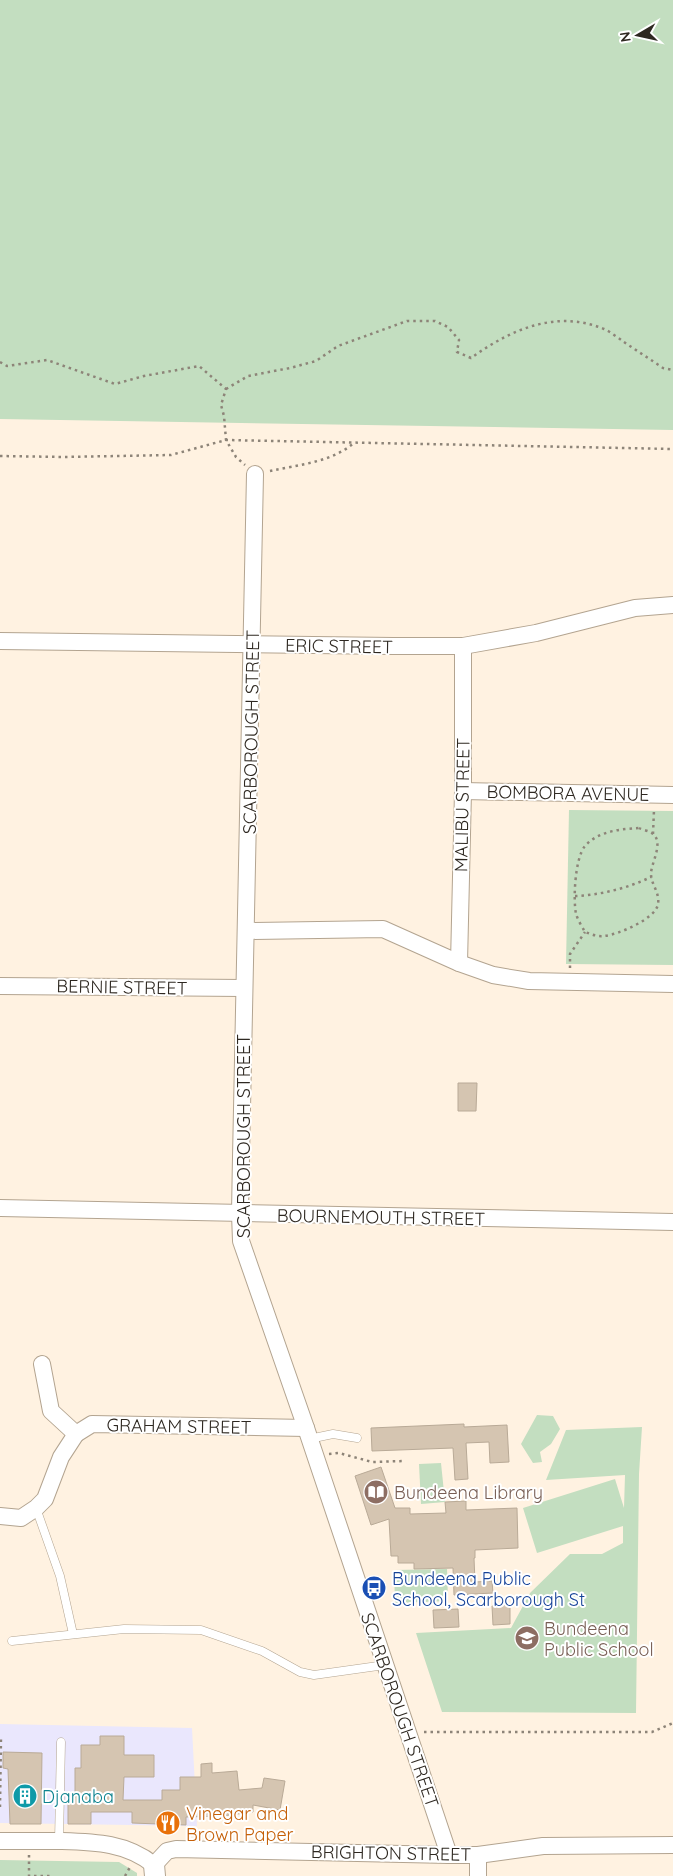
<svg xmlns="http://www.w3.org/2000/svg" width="673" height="1876" viewBox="0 0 673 1876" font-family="Quicksand,sans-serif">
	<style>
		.commercial { fill: #eae7fd }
		.green { fill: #c3dec0 }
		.building { fill: #d5c5b1; stroke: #b9aa97 }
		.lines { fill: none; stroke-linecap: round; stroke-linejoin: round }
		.service-casing { stroke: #b3a490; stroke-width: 9 }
		.minor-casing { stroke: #b3a490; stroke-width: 18 }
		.tertiary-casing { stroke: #b3a490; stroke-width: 22 }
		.path { stroke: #8d8478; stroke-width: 2.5; stroke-dasharray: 2.5 4; stroke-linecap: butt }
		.service { stroke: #fff; stroke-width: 8 }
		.minor { stroke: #fff; stroke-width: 16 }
		.tertiary { stroke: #fff; stroke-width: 20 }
		.labels { text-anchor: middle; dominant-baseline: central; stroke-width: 4; stroke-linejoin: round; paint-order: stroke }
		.street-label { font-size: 18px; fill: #2e2821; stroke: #fff }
		.education-label { font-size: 18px; fill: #785e54; stroke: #fff; text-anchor: start }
		.transit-label { font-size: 18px; fill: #164399; stroke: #fff; text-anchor: start }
		.culture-label { font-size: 18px; fill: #0d838f; stroke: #fff; text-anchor: start }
		.food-label { font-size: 18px; fill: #c56008; stroke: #fff; text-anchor: start }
	</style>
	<rect width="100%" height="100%" fill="#fff2e1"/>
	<polygon class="commercial" points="0,1724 192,1728 197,1826 0,1823"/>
	<g class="green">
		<polygon points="0,0 673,0 673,430 0,419"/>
		<polygon points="569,810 673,811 673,965 566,964"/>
		<polygon points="537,1415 553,1416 560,1429 551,1444 540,1452 542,1462 533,1463 521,1444"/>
		<polygon points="642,1427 639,1474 636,1713 442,1712 416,1633 511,1628 530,1593 570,1554 602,1554 623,1543 623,1526 537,1553 523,1508 615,1479 624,1508 625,1475 546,1480 566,1430"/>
		<polygon points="441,1463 445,1502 421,1504 419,1464"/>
		<polygon points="447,1569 448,1601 395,1603 394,1570"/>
		<polygon points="0,1860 119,1862 137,1873 137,1876 0,1876"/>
	</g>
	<g class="building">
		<polygon points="458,1083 477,1083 476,1111 458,1111"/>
		<polygon points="464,1424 464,1427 507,1425 509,1462 490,1463 489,1442 466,1443 468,1479 455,1480 453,1448 372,1451 371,1428"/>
		<polygon points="381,1467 395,1508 410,1508 410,1514 446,1513 445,1502 466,1501 466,1510 517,1508 518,1548 475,1550 475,1558 474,1558 475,1582 492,1581 493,1593 454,1595 453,1568 414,1569 414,1563 398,1563 398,1556 391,1556 389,1519 371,1525 355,1476"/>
		<polygon points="510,1605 510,1624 493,1625 492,1606"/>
		<polygon points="458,1609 459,1627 434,1628 433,1610"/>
		<polygon points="100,1736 124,1736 124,1755 154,1755 154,1777 124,1777 123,1800 162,1800 162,1790 180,1790 180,1777 201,1777 201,1764 212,1763 212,1773 237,1771 239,1790 262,1788 264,1778 285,1781 280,1810 253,1805 253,1812 222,1816 186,1817 186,1825 132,1823 132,1812 91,1812 91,1824 68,1824 68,1798 75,1798 75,1768 81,1768 81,1745 100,1745"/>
		<polygon points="3,1752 42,1753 41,1824 10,1824 8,1769 3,1768"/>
	</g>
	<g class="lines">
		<defs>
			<g id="service">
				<polyline points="309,1439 333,1434 357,1438"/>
				<polyline points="36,1508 60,1576 73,1634"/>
				<polyline points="12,1641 124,1629 201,1630 262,1651 300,1672 314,1675 385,1665"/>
				<polyline points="59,1841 61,1742"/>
			</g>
			<g id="minor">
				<path d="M255 474C252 720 244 967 240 1214L241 1241 306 1428 449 1855"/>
				<polyline points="0,641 393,646 463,646 536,633 635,608 673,605"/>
				<polyline points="463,791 673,795"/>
				<polyline points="246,931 383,929 459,963 493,975 529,981 673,984"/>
				<polyline points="459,963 463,791 463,646"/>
				<polyline points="0,986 244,988"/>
				<polyline points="0,1208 673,1222"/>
				<polyline points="42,1364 51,1411 76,1434 92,1424 306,1428"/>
				<polyline points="0,1516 21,1518 36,1508 45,1499 61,1457 76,1434"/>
				<path d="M0 1841C21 1841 42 1841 62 1841 96 1842 127 1843 154 1865L167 1851 176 1849 449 1855H478L543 1846 673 1845"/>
				<polyline points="478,1855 478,1876"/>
			</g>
			<polyline id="tertiary" points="154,1865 155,1876"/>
		</defs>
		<use href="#service" class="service-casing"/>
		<use href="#minor" class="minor-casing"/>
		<use href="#tertiary" class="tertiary-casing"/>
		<g class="path">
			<polyline points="0,362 7,366 47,360 115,384 144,376 199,366 226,389 221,405 224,416 226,440 236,457 245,465"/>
			<path d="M226 389 248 376 290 368 316 361 338 346 407 321H435L448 327 459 340 457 352 471 358C510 330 556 309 604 329 611 332 618 338 624 342 637 351 650 359 663 368L673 370"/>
			<polyline points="0,456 64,457 171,455 226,440 673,449"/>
			<path d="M270 471C298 465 333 462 355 442"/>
			<path d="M639 828C643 830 650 831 653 834 664 843 651 863 651 874 651 884 660 893 658 904 656 919 617 935 604 936 597 937 591 934 585 932 582 927 578 920 576 914 573 899 575 858 585 846 598 831 621 829 639 828Z"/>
			<polyline points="653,834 654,810"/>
			<path d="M575 896C601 895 628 888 651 877"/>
			<polyline points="570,968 570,954 585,932"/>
			<polyline points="329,1454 339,1453 372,1462 404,1461"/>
			<polyline points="424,1732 652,1732 673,1723"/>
			<polyline points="0,1807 1,1737"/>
			<polyline points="29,1855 29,1876 52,1876"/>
			<polyline points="125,1876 130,1867"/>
		</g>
		<use href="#service" class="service"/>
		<use href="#minor" class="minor"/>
		<use href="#tertiary" class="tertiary"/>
	</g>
	<defs>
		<symbol id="library-disc" viewBox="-11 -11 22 22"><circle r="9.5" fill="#8d6e63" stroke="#fff"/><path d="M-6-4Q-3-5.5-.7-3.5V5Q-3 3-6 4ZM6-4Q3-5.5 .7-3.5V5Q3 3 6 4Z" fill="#fff"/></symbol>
		<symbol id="bus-disc" viewBox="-11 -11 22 22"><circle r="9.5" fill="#1a4fb4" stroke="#fff"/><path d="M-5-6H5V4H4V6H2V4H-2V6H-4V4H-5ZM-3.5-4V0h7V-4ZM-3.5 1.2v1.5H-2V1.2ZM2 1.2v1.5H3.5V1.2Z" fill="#fff"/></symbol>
		<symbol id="school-disc" viewBox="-11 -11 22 22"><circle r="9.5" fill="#8d6e63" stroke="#fff"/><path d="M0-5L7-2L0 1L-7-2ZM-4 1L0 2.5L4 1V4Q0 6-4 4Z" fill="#fff"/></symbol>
		<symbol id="building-disc" viewBox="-11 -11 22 22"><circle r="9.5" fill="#0f9aa8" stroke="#fff"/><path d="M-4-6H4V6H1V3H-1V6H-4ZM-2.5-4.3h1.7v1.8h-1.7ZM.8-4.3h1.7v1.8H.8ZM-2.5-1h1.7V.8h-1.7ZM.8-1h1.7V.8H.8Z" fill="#fff"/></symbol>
		<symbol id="restaurant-disc" viewBox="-11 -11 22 22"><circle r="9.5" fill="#e8710a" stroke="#fff"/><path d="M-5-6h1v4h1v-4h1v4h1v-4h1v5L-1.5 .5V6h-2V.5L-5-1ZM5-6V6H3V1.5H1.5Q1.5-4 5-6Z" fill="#fff"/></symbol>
	</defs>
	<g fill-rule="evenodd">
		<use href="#library-disc" x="362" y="1478" width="28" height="28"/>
		<use href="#bus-disc" x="360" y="1574" width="28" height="28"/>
		<use href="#school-disc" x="513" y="1624" width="28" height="28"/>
		<use href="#building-disc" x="11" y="1782" width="28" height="28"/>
		<use href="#restaurant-disc" x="154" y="1809" width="28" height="28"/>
	</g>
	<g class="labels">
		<g class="street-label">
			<text transform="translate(339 646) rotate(1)">ERIC STREET</text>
			<text transform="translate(251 732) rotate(-89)">SCARBOROUGH STREET</text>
			<text transform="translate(568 793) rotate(1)">BOMBORA AVENUE</text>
			<text transform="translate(462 805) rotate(-89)">MALIBU STREET</text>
			<text transform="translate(122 987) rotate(1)">BERNIE STREET</text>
			<text transform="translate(243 1136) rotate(-90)">SCARBOROUGH STREET</text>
			<text transform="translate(381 1217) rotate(1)">BOURNEMOUTH STREET</text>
			<text transform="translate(179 1426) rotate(1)">GRAHAM STREET</text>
			<text transform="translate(400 1710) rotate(71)">SCARBOROUGH STREET</text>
			<text transform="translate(391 1853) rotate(1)">BRIGHTON STREET</text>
		</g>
		<g class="education-label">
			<text x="394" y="1492">Bundeena Library</text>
			<text x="544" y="1628">Bundeena<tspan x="544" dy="21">Public School</tspan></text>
		</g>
		<g class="transit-label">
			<text x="392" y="1578">Bundeena Public<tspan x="392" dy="21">School, Scarborough St</tspan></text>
		</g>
		<g class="culture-label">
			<text x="42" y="1796">Djanaba</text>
		</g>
		<g class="food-label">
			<text x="186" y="1813">Vinegar and<tspan x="186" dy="21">Brown Paper</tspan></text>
		</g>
	</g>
	<g transform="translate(638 35) rotate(261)" stroke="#ffffff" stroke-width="4" paint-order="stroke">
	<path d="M0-4L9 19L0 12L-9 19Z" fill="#2e2821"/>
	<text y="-8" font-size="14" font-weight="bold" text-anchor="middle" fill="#2e2821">N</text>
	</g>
</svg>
